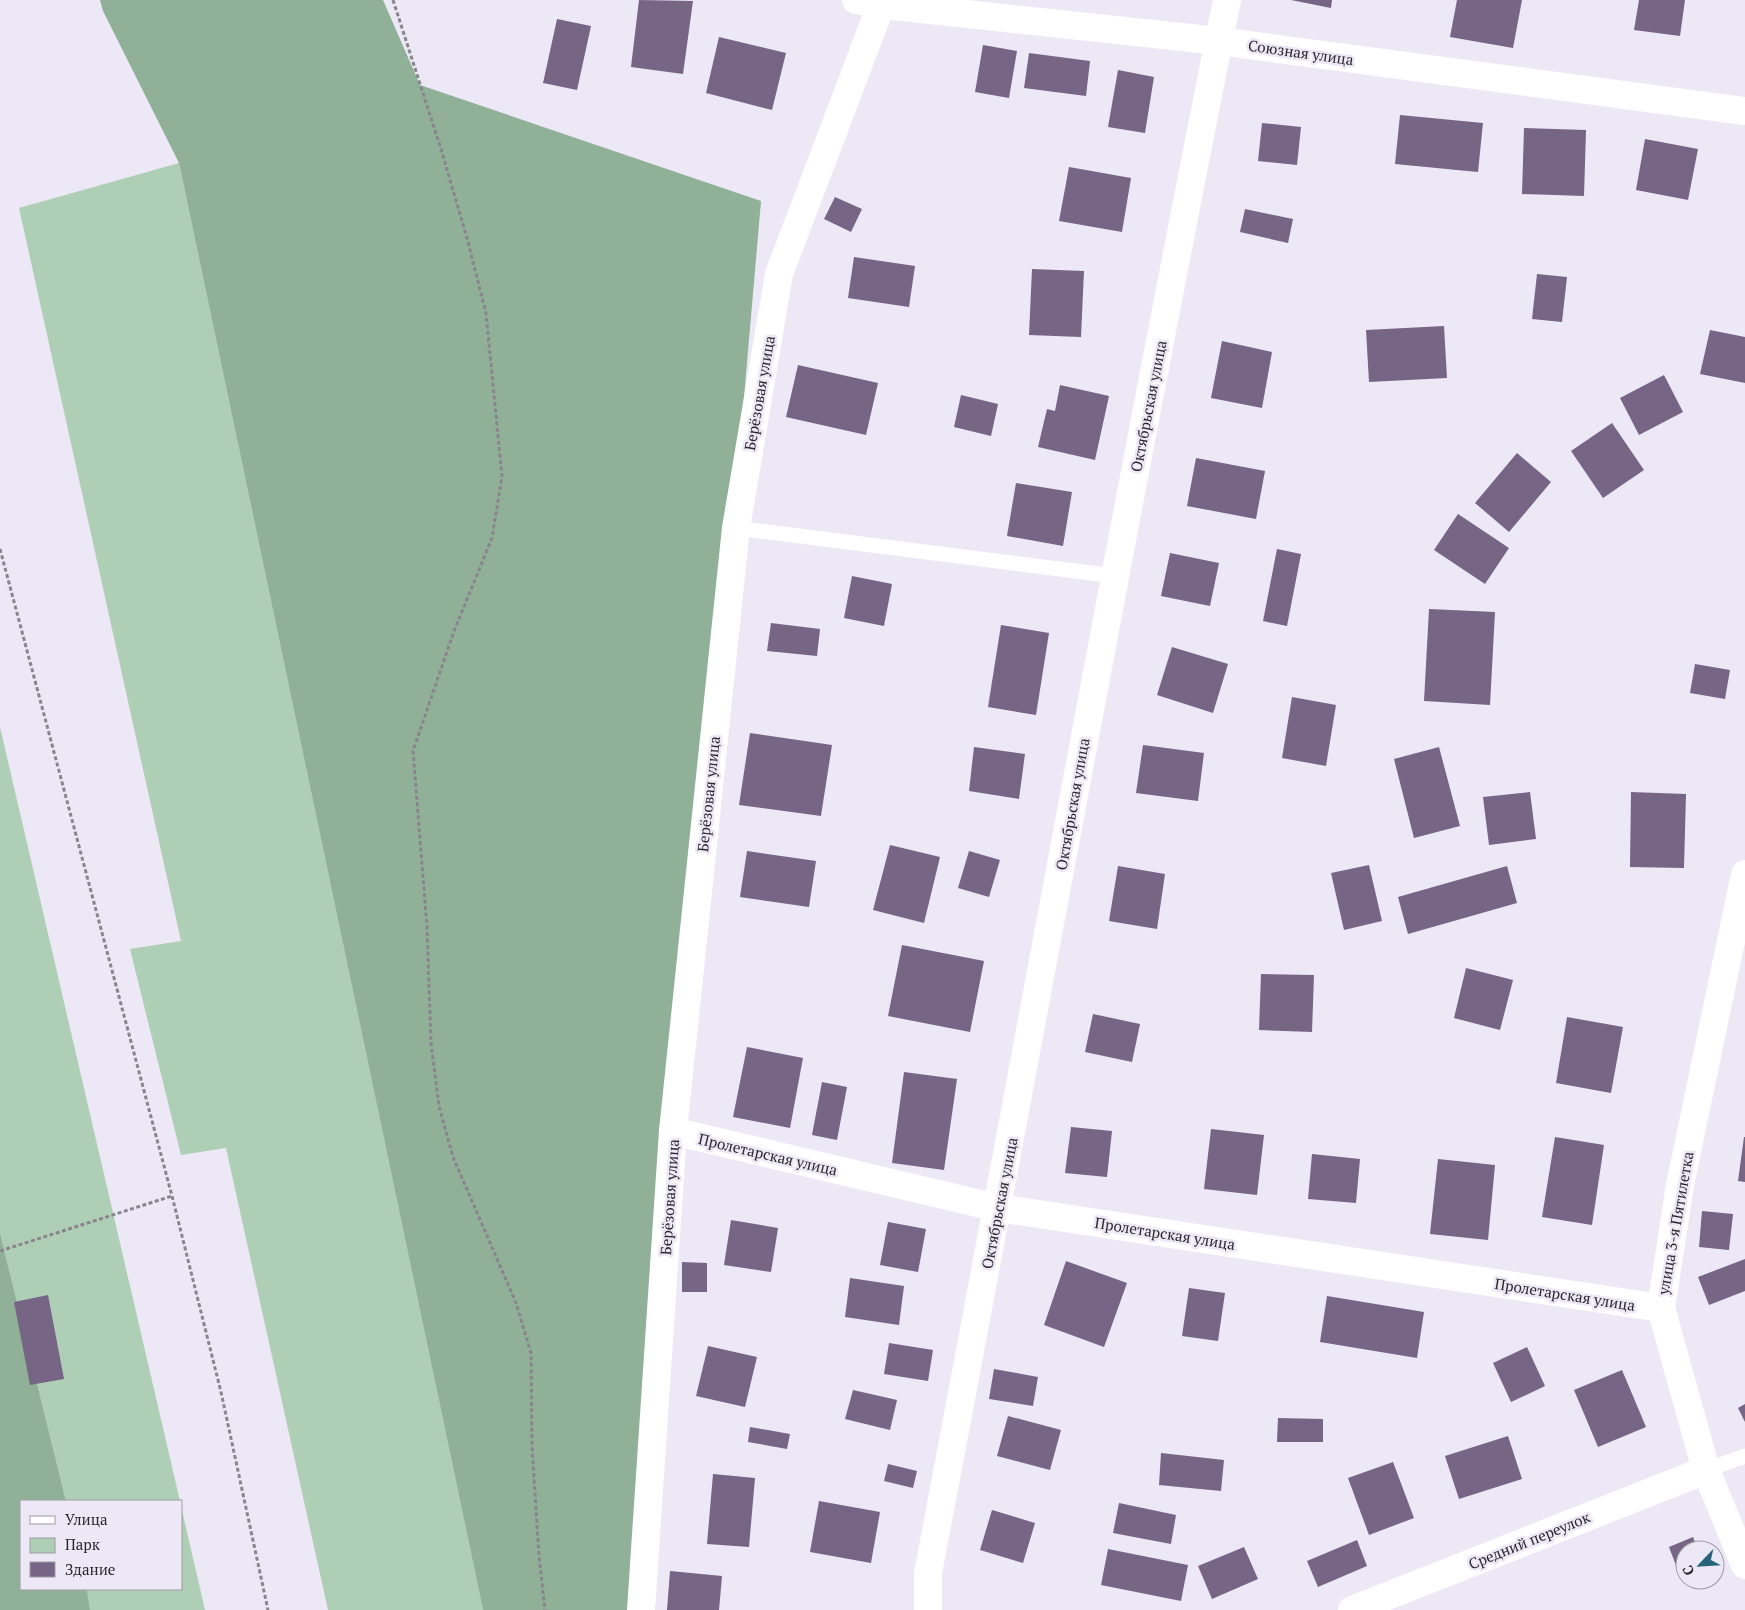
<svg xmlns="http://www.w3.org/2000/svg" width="1745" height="1610" viewBox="0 0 1745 1610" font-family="'PT Serif',serif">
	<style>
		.green { fill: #afceb6 }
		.forest { fill: #90b197 }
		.building { fill: #766585 }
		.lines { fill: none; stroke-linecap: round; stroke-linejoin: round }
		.path { stroke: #88858d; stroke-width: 3; stroke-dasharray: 4 2.5; stroke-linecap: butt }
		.service { stroke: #fff; stroke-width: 15 }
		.minor { stroke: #fff; stroke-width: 28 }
		.labels { text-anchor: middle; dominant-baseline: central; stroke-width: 5; stroke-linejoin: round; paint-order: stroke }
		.street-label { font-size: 15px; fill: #2a282d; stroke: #ece8f5 }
	</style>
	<rect width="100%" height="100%" fill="#ece8f5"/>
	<g class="green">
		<polygon points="179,163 483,1610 328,1610 226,1148 181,1155 130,949 181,941 19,208"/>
		<polygon points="0,727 180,1501 66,1501 0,1233"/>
		<polygon points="181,1506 205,1610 90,1610 87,1589 181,1589"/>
	</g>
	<g class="forest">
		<polygon points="100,0 383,0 420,85 761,201 639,1610 483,1610 179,163 103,11"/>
		<polygon points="0,1233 66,1501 21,1501 21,1589 87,1589 90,1610 0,1610"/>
	</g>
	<g class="building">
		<polygon points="639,0 693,1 683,74 631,67"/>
		<polygon points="1291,0 1332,0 1331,8"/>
		<polygon points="1457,0 1522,0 1513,48 1450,37"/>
		<polygon points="1639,0 1685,0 1680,36 1634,30"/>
		<polygon points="557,19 591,26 577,90 543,83"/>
		<polygon points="719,37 786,53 772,110 706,93"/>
		<polygon points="983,45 1017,51 1009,98 975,92"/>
		<polygon points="1029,53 1090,61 1086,96 1024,88"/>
		<polygon points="1118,70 1154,77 1145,133 1108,127"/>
		<polygon points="1400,115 1483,123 1478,172 1395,164"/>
		<polygon points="1262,123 1301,127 1297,165 1258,161"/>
		<polygon points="1524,128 1586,130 1584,196 1522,194"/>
		<polygon points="1645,139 1698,149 1688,200 1636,190"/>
		<polygon points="1069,167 1131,178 1122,232 1059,221"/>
		<polygon points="835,197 862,209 851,232 824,219"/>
		<polygon points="1245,209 1293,219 1288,243 1240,232"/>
		<polygon points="854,257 915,266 909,307 848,298"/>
		<polygon points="1032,269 1084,271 1081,337 1029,335"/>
		<polygon points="1537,274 1567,277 1562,322 1532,319"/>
		<polygon points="1444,326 1447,378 1369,382 1366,330"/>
		<polygon points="1710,330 1745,337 1745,383 1700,374"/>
		<polygon points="1222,341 1272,352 1262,408 1211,398"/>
		<polygon points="798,365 878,383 866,435 786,417"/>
		<polygon points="1664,375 1683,412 1639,435 1620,398"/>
		<polygon points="1060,385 1109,396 1095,460 1038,447 1047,409 1055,411"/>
		<polygon points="961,395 998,404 991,436 954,427"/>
		<polygon points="1612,423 1644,470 1603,498 1571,451"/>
		<polygon points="1517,453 1551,482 1509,532 1475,503"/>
		<polygon points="1196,458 1265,471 1256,519 1187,506"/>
		<polygon points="1016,483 1072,492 1063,546 1007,536"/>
		<polygon points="1458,514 1509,548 1485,584 1434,550"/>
		<polygon points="1277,549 1301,554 1287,626 1263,621"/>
		<polygon points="1170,553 1219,563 1210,606 1161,596"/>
		<polygon points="852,576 892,584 884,626 844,618"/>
		<polygon points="1429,609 1495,612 1490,705 1424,701"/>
		<polygon points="771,623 820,629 817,656 767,651"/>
		<polygon points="1001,625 1049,633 1036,715 988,707"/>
		<polygon points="1172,647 1228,664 1213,713 1157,695"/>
		<polygon points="1695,664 1730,670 1725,699 1690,693"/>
		<polygon points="1292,697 1336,705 1326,766 1282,758"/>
		<polygon points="750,733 832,745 821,816 739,805"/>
		<polygon points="1143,745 1204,753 1198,801 1136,793"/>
		<polygon points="974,747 1025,754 1019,799 969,791"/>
		<polygon points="1439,747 1460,826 1414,838 1394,759"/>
		<polygon points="1530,792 1536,839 1489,845 1483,797"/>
		<polygon points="1631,792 1686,794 1684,868 1630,867"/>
		<polygon points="890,845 940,857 924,923 873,910"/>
		<polygon points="747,851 816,861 809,907 740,897"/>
		<polygon points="969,851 1000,860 989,897 958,888"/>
		<polygon points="1369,865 1382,921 1344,930 1331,873"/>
		<polygon points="1118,866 1165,874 1157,929 1109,921"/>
		<polygon points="1507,866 1517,903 1408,934 1398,897"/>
		<polygon points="902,945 984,961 970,1032 888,1016"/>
		<polygon points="1466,968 1513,980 1500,1030 1454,1018"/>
		<polygon points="1261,974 1314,975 1312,1032 1259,1030"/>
		<polygon points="1093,1014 1140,1024 1132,1062 1085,1052"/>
		<polygon points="1567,1017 1623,1027 1611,1093 1556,1083"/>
		<polygon points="747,1047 803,1058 790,1128 733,1117"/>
		<polygon points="904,1072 957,1079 944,1170 892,1163"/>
		<polygon points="822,1082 847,1087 837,1140 812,1135"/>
		<polygon points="1071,1127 1112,1131 1107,1177 1065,1173"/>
		<polygon points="1211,1129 1264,1135 1257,1195 1204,1189"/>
		<polygon points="1555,1137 1604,1145 1592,1225 1542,1217"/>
		<polygon points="1744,1137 1745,1137 1745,1182 1738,1181"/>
		<polygon points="1312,1154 1360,1159 1356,1203 1308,1199"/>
		<polygon points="1438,1159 1495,1165 1488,1240 1430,1234"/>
		<polygon points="1702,1211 1733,1214 1729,1250 1699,1247"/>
		<polygon points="731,1220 778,1228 771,1272 724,1265"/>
		<polygon points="888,1222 926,1229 918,1272 880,1265"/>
		<polygon points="1745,1259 1745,1291 1709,1305 1698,1277"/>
		<polygon points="1066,1261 1127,1283 1104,1347 1044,1325"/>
		<polygon points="682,1262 707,1263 707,1292 682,1292"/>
		<polygon points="850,1278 904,1286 899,1325 845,1317"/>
		<polygon points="1189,1288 1225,1293 1218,1341 1182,1336"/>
		<polygon points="48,1295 64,1379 30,1385 14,1302"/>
		<polygon points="1327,1296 1424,1312 1417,1358 1320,1342"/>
		<polygon points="889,1343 933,1350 928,1381 884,1374"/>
		<polygon points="708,1346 757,1357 745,1407 696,1396"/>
		<polygon points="1527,1347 1545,1386 1511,1402 1493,1363"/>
		<polygon points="994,1369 1038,1377 1033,1406 989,1399"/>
		<polygon points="1622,1370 1646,1427 1598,1447 1574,1390"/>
		<polygon points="853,1390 897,1400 890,1430 845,1419"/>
		<polygon points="1745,1404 1745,1422 1738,1408"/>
		<polygon points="1008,1416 1061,1430 1050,1470 997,1456"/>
		<polygon points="1278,1418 1323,1419 1323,1442 1277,1442"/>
		<polygon points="750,1427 790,1434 787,1449 748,1442"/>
		<polygon points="1508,1436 1522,1479 1459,1499 1445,1456"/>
		<polygon points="1161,1453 1224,1460 1221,1491 1159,1485"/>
		<polygon points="1393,1462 1414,1518 1369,1535 1348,1478"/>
		<polygon points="888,1464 917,1471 913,1488 884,1481"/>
		<polygon points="713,1474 755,1478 749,1547 707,1544"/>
		<polygon points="819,1501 880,1512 871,1563 810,1552"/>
		<polygon points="1119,1503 1176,1515 1171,1544 1113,1533"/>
		<polygon points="992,1510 1035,1523 1023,1563 980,1550"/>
		<polygon points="1693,1537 1698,1550 1685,1550 1685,1574 1680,1576 1669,1547"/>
		<polygon points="1357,1540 1367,1566 1318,1587 1307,1561"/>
		<polygon points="1244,1547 1258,1579 1212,1599 1198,1566"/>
		<polygon points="1108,1549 1188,1565 1181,1601 1101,1585"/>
		<polygon points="670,1571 722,1576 719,1610 667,1610"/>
	</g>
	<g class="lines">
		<g class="path">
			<polyline points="393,0 441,149 467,238 486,313 502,476 492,538 454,631 413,751 427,927 431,1043 439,1106 453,1157 516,1303 531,1353 532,1447 539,1556 545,1610"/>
			<polyline points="0,549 172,1196 221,1392 268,1610"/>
			<polyline points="0,1251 172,1196"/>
		</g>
		<g class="service">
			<polyline points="736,528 1115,576"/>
			<polyline points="1706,1470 1745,1456"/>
		</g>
		<g class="minor">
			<polyline points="856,0 883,5 1219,41 1745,111"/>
			<polyline points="1745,874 1680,1185 1661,1308 1706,1470 1745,1565"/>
			<polyline points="673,1131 998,1208 1661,1308"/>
			<polyline points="641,1610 673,1131 736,528 779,274 883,0"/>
			<path d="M928 1610V1573C1028 1049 1122 524 1227 0"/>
			<polyline points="1352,1610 1706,1470"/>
		</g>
	</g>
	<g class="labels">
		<g class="street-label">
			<text transform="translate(1301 52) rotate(8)">Союзная улица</text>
			<text transform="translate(759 393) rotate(-80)">Берёзовая улица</text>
			<text transform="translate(1148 406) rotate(-79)">Октябрьская улица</text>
			<text transform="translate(708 794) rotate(-84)">Берёзовая улица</text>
			<text transform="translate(1072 804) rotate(-80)">Октябрьская улица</text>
			<text transform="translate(768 1154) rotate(13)">Пролетарская улица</text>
			<text transform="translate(669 1197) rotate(-86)">Берёзовая улица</text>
			<text transform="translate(999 1203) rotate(-79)">Октябрьская улица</text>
			<text transform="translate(1675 1223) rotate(-80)">улица 3-я Пятилетка</text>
			<text transform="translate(1165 1233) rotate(9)">Пролетарская улица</text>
			<text transform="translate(1565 1294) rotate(9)">Пролетарская улица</text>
			<text transform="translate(1529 1540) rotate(-22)">Средний переулок</text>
		</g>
	</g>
	<rect x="20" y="1500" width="162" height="90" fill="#ece8f5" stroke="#9e9ba5"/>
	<rect x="30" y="1516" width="25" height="8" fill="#ffffff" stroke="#9e9ba5"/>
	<text x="65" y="1525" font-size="15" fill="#2a282d">Улица</text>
	<rect x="30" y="1538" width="25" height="15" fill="#afceb6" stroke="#9e9ba5"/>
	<text x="65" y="1550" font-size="15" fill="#2a282d">Парк</text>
	<rect x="30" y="1562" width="25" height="15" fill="#766585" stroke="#9e9ba5"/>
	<text x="65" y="1575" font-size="15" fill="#2a282d">Здание</text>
	<g transform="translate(1700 1565) rotate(245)"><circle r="24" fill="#ece8f5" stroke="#9e9ba5"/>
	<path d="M0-4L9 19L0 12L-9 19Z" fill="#27637b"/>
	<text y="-8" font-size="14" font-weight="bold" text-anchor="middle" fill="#2a282d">С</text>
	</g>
</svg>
